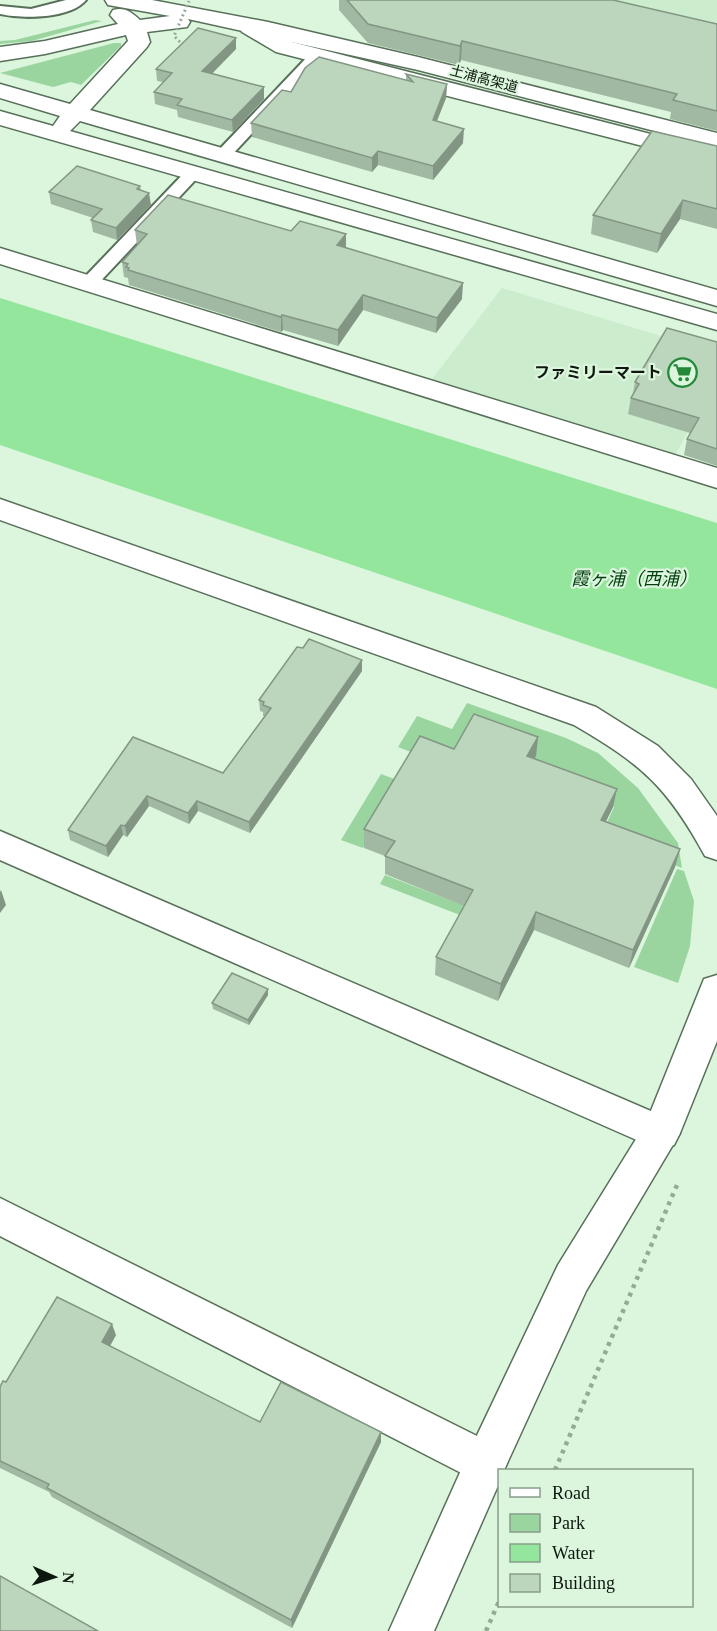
<svg xmlns="http://www.w3.org/2000/svg" width="717" height="1631" viewBox="0 0 717 1631" font-family="'Times New Roman','Noto Sans JP',serif">
	<style>
		.built { fill: #cbeccd }
		.green { fill: #9ad59f }
		.water { fill: #94e69d }
		.lines { fill: none; stroke-linecap: round; stroke-linejoin: round }
		.lane-casing { stroke: #58705a; stroke-width: 4 }
		.street-casing { stroke: #58705a; stroke-width: 3 }
		.secondary-casing { stroke: #58705a; stroke-width: 3 }
		.path { stroke: #95aa96; stroke-width: 4.5; stroke-dasharray: 4 5; stroke-linecap: butt }
		.lane { fill: #fff; fill-rule: evenodd }
		.street { fill: #fff; fill-rule: evenodd }
		.secondary { fill: #fff; fill-rule: evenodd }
		.path-bridge { stroke: #95aa96; stroke-width: 3; stroke-dasharray: 2 3; stroke-linecap: butt }
		.wall { fill: #a1b8a3 }
		.shaded-wall { fill: #839684 }
		.building { fill: #bbd6bd; stroke: #839684; stroke-width: 1.5 }
		.labels { text-anchor: middle; dominant-baseline: central; stroke-width: 4.5; stroke-linejoin: round; paint-order: stroke }
		.far-street-label { font-size: 14px; fill: #0d170e; stroke: #dbf6dc }
		.poi-label { font-size: 16px; font-weight: bold; fill: #0d170e; stroke: #dbf6dc; text-anchor: end }
		.water-label { font-size: 18px; font-style: italic; fill: #003d0f; stroke: #dbf6dc }
	</style>
	<rect width="100%" height="100%" fill="#dbf6dc"/>
	<g class="built">
		<polygon points="552,0 717,0 717,38"/>
		<polygon points="502,288 717,353 717,379 674,457 429,383"/>
	</g>
	<g class="green">
		<polygon points="95,20 102,21 32,41 0,44 0,41 15,40"/>
		<polygon points="114,43 121,43 121,46 81,85 71,82 53,87 0,73"/>
		<polygon points="467,703 566,738 598,753 638,788 678,843 682,868 600,838 614,807 526,774 536,755 473,732 452,768 398,747 417,716 452,729"/>
		<polygon points="381,774 427,791 397,792 363,848 341,840"/>
		<polygon points="677,869 684,871 694,901 690,946 678,983 634,967"/>
		<polygon points="385,875 470,908 465,917 380,884"/>
	</g>
	<polygon class="water" points="0,298 717,523 717,689 0,445"/>
	<g class="lines">
		<defs>
			<g id="lane">
				<path d="M66 0H86C70 19 23 19 0 14V6L31 9Z"/>
				<polygon points="317,50 322,52 325,55 322,58 229,158 217,158 215,155 217,152 312,52"/>
				<polygon points="194,167 200,169 202,172 200,175 95,287 83,287 80,283 83,279 188,169"/>
			</g>
			<g id="street">
				<polygon points="250,20 258,22 292,42 717,151 717,165 276,52 242,32 239,27 242,22"/>
				<polygon points="0,248 717,468 717,488 0,264"/>
				<polygon points="0,831 674,1121 680,1133 674,1145 661,1150 648,1145 0,860"/>
				<polygon points="0,1198 501,1448 507,1463 504,1470 500,1470 500,1479 486,1484 471,1478 0,1236"/>
			</g>
			<g id="secondary">
				<path d="M105 0H152L268 22 418 57 717 133V147L418 70 188 19 190 22 187 27 147 32 150 42 147 47 90 110 717 290V306L80 121 70 131 717 314V330L0 125V111L53 126 60 116 0 98V84L70 104 128 41 126 35 45 54 0 61V47L45 41 118 24 110 15 113 10C125 7 131 12 140 20L170 16 108 5Z"/>
				<path d="M0 499 596 707 658 746 691 779 717 816V860L705 856C667 786 641 764 574 725L0 520Z"/>
				<polygon points="717,975 717,1041 680,1133 586,1291 504,1470 500,1470 500,1481 434,1631 389,1631 471,1448 558,1265 646,1123 704,979"/>
			</g>
		</defs>
		<use href="#lane" class="lane-casing"/>
		<use href="#street" class="street-casing"/>
		<use href="#secondary" class="secondary-casing"/>
		<g class="path">
			<polyline points="555,1470 677,1185"/>
			<polyline points="486,1631 500,1599"/>
		</g>
		<use href="#lane" class="lane"/>
		<use href="#street" class="street"/>
		<use href="#secondary" class="secondary"/>
		<polyline class="path-bridge" points="180,42 174,36 189,1"/>
	</g>
	<g class="wall">
		<polygon points="339,0 613,0 717,24 717,131 670,119 671,112 461,60 459,65 368,43 339,10"/>
		<polygon points="236,49 212,73 264,87 264,99 233,132 178,117 177,110 155,104 154,92 163,82 157,81 156,69"/>
		<polygon points="406,74 447,84 446,98 437,121 463,143 433,180 378,165 372,172 252,137 251,123 406,80"/>
		<polygon points="717,146 717,229 680,219 657,253 591,234 593,215"/>
		<polygon points="140,186 141,190 151,205 117,240 93,232 91,220 93,218 51,204 49,192"/>
		<polygon points="135,230 346,248 462,299 436,333 363,310 338,346 283,330 281,332 129,285 128,278 124,277 122,262 137,246"/>
		<polygon points="717,342 717,466 684,455 687,439 690,433 628,414 631,398 633,393 635,382"/>
		<polygon points="362,671 250,833 198,811 189,824 149,806 127,837 123,835 108,857 70,840 68,830 133,737 223,773 265,716 263,716 263,712 260,711 259,700"/>
		<polygon points="538,737 536,756 534,758 613,807 606,821 680,849 675,867 629,968 534,930 498,1001 435,975 436,957 464,906 385,874 385,856 364,848 364,829 454,749"/>
		<polygon points="268,989 268,995 249,1025 213,1009 212,1003"/>
		<polygon points="116,1335 110,1346 260,1422 381,1442 292,1628 52,1497 49,1492 0,1468 0,1387 6,1382"/>
	</g>
	<g class="shaded-wall">
		<polygon points="236,38 236,49 203,83 202,71"/>
		<polygon points="462,41 461,60 459,65 460,46"/>
		<polygon points="447,84 446,98 432,133 433,120"/>
		<polygon points="264,87 264,99 233,132 232,120"/>
		<polygon points="464,129 463,143 433,180 433,166"/>
		<polygon points="378,151 378,165 372,172 372,158"/>
		<polygon points="149,193 151,205 117,240 116,228"/>
		<polygon points="683,200 680,219 657,253 661,234"/>
		<polygon points="346,234 346,249 337,245"/>
		<polygon points="463,283 462,299 436,333 437,318"/>
		<polygon points="363,295 363,310 338,346 338,330"/>
		<polygon points="282,315 283,330 281,332 281,317"/>
		<polygon points="362,660 362,671 250,833 249,822"/>
		<polygon points="538,737 536,756 525,775 527,756"/>
		<polygon points="617,789 613,807 598,838 601,820"/>
		<polygon points="147,796 149,806 127,837 125,826"/>
		<polygon points="197,801 198,811 189,824 188,813"/>
		<polygon points="121,825 123,835 108,857 106,846"/>
		<polygon points="680,849 675,867 629,968 633,950"/>
		<polygon points="1,890 6,905 0,913 0,892"/>
		<polygon points="536,912 534,930 498,1001 501,984"/>
		<polygon points="268,989 268,995 249,1025 248,1020"/>
		<polygon points="112,1324 116,1335 106,1353 102,1342"/>
		<polygon points="381,1432 381,1442 292,1628 291,1620"/>
	</g>
	<g class="building">
		<polygon points="347,0 613,0 717,24 717,111 673,100 677,94 462,41 460,46 368,24"/>
		<polygon points="198,28 236,38 202,71 264,87 232,120 177,105 182,99 154,92 172,73 156,69"/>
		<polygon points="319,57 413,82 406,74 447,84 433,120 464,129 433,166 378,151 372,158 251,123 282,90 291,92 305,68"/>
		<polygon points="652,131 717,146 717,209 683,200 661,234 593,215"/>
		<polygon points="77,166 140,186 137,189 149,193 116,228 91,220 102,209 49,192"/>
		<polygon points="168,195 291,231 300,221 346,234 337,245 463,283 437,318 363,295 338,330 282,315 281,317 128,270 129,268 126,267 128,264 122,262 147,234 135,230"/>
		<polygon points="667,328 717,342 717,449 687,439 699,418 631,398 639,384 635,382"/>
		<polygon points="309,639 362,660 249,822 197,801 188,813 147,796 125,826 121,825 106,846 68,830 133,737 223,773 271,708 263,705 264,702 259,700 297,647 303,648"/>
		<polygon points="474,714 538,737 527,756 617,789 601,820 680,849 633,950 536,912 501,984 436,957 473,890 385,856 395,841 364,829 420,736 454,749"/>
		<polygon points="232,973 268,989 248,1020 212,1003"/>
		<polygon points="57,1297 112,1324 102,1342 260,1422 281,1382 381,1432 291,1620 47,1488 49,1484 0,1461 0,1387 3,1381 6,1382"/>
		<polygon points="0,1576 98,1631 0,1631"/>
	</g>
	<defs>
		<symbol id="supermarket-ring" viewBox="-11 -11 22 22"><circle r="9.5" fill="#dbf6dc" stroke="#24873a" stroke-width="1.5"/><path d="M-6-5.5h2.5l.6 2H6L4.5 2H-2.5L-4.4-4H-6ZM-1.5 3.2a1.3 1.3 0 1 0 .1 0ZM3 3.2a1.3 1.3 0 1 0 .1 0Z" fill="#24873a"/></symbol>
	</defs>
	<g fill-rule="evenodd">
		<use href="#supermarket-ring" x="666" y="356" width="33" height="33"/>
	</g>
	<g class="labels">
		<g class="far-street-label">
			<text transform="translate(484 79) rotate(15)">土浦高架道</text>
		</g>
		<g class="poi-label">
			<text x="662" y="372">ファミリーマート</text>
		</g>
		<g class="water-label">
			<text x="634" y="579">霞ヶ浦（西浦）</text>
		</g>
	</g>
	<rect x="498" y="1469" width="195" height="138" fill="#dbf6dc" stroke="#899d8a" stroke-width="1.5"/>
	<rect x="510" y="1488" width="30" height="9" fill="#ffffff" stroke="#899d8a" stroke-width="1.5"/>
	<text x="552" y="1499" font-size="18" fill="#0d170e">Road</text>
	<rect x="510" y="1514" width="30" height="18" fill="#9ad59f" stroke="#899d8a" stroke-width="1.5"/>
	<text x="552" y="1529" font-size="18" fill="#0d170e">Park</text>
	<rect x="510" y="1544" width="30" height="18" fill="#94e69d" stroke="#899d8a" stroke-width="1.5"/>
	<text x="552" y="1559" font-size="18" fill="#0d170e">Water</text>
	<rect x="510" y="1574" width="30" height="18" fill="#bbd6bd" stroke="#899d8a" stroke-width="1.5"/>
	<text x="552" y="1589" font-size="18" fill="#0d170e">Building</text>
	<g transform="translate(54 1577) rotate(93)" stroke="#dbf6dc" stroke-width="4.5" paint-order="stroke">
	<path d="M0-4.5L10 22L0 15L-10 22Z" fill="#0d170e"/>
	<text y="-9" font-size="16" font-weight="bold" text-anchor="middle" fill="#0d170e">N</text>
	</g>
</svg>
